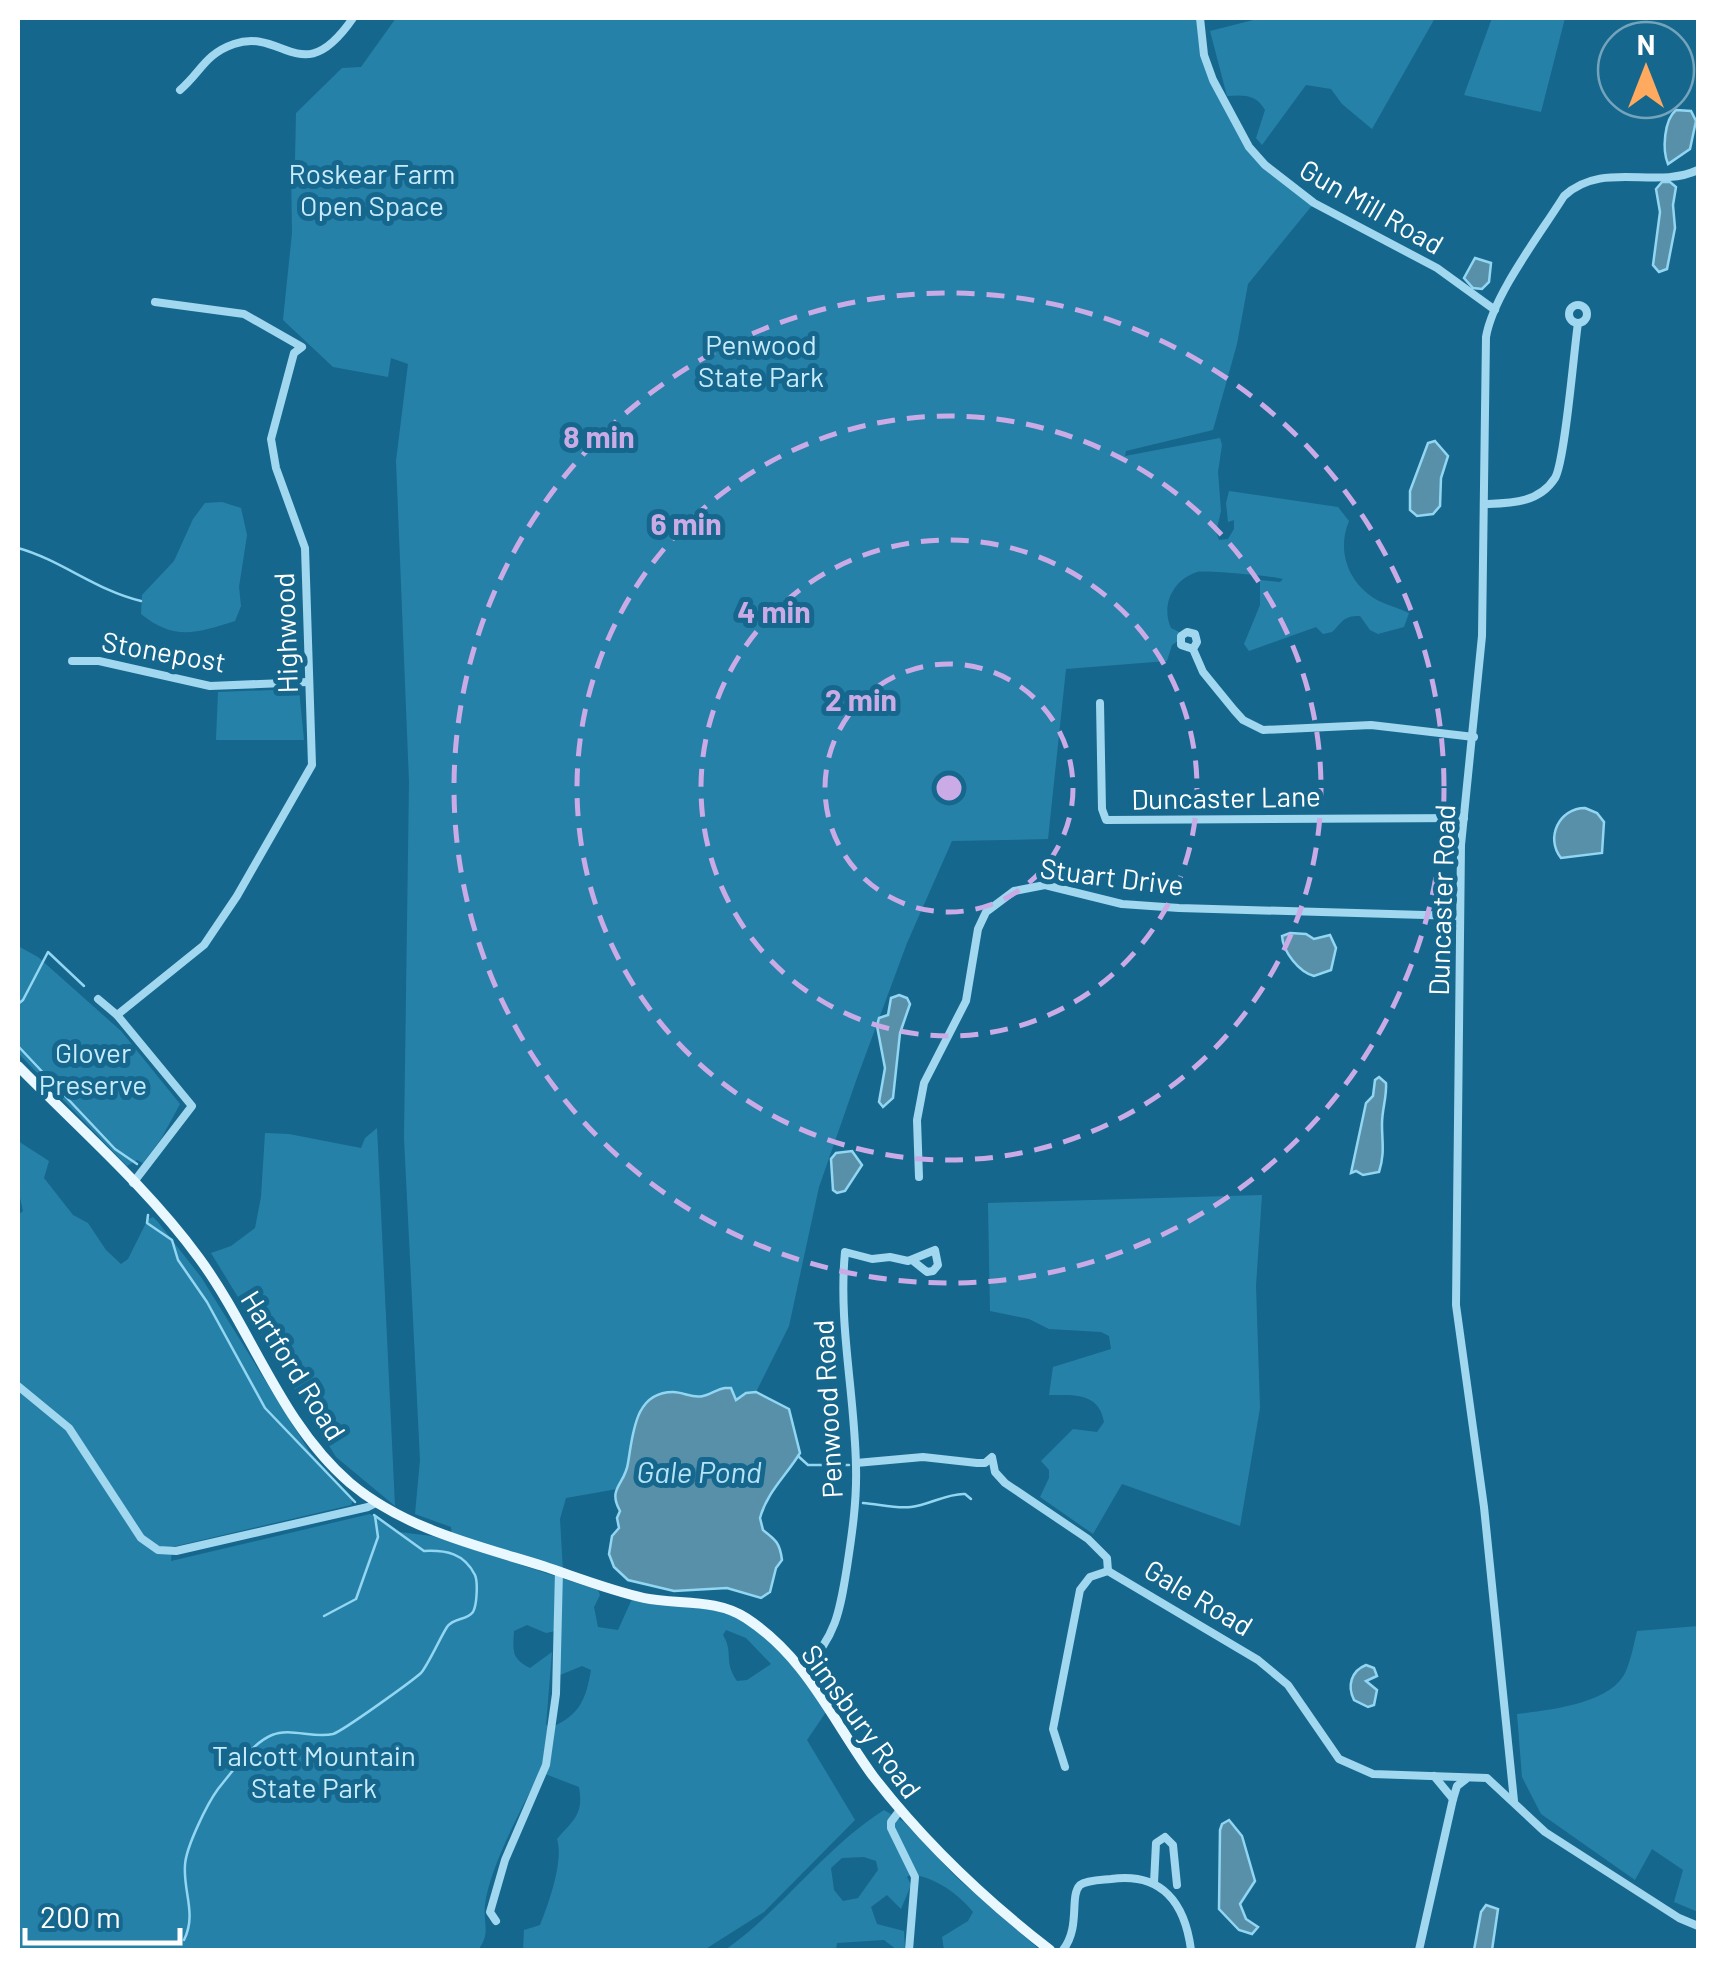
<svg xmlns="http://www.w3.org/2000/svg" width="1716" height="1968" viewBox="0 0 1716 1968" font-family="Barlow,sans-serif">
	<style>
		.green { fill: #2681a9; fill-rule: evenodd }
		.water { fill: #5890aa; stroke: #93d6f2; stroke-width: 2.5 }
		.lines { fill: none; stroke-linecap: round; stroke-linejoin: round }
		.stream { stroke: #93d6f2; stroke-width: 2.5 }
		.minor { stroke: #a1d7ef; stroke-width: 8 }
		.major { stroke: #e9f7ff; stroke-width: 10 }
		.ring { fill: none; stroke: #caabe5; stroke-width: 5; stroke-dasharray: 18 12 }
		.labels { text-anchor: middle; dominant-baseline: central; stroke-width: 10; stroke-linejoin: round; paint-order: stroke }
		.park-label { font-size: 28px; fill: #c7ebfb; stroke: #16678d }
		.street-label { font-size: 28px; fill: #fff; stroke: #16678d }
		.water-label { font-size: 30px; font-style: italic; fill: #b5e3f7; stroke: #16678d }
		.centre { fill: #caabe5; stroke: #16678d; stroke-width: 5 }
		.ring-label { font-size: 30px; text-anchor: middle; font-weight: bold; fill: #caabe5; stroke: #16678d; stroke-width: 10; stroke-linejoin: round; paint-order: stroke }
	</style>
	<rect width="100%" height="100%" fill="#16678d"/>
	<g class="green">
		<path d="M396 18H1200L1204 55 1249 147 1314 203 1248 284 1237 344 1213 430 1126 451 1125 456 1220 438 1222 445 1218 472 1221 511 1216 532 1219 540 1228 539 1234 529V520L1228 522 1226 503 1229 491 1338 507 1349 521C1336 552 1349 585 1379 601 1389 606 1399 608 1409 613L1404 627 1378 634 1370 630 1360 616C1342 616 1343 622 1332 632L1323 634 1316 627 1249 651 1244 644 1260 605V580L1280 582 1283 579C1273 576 1204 570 1197 572 1172 580 1161 606 1171 628L1183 634 1180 640 1172 645 1167 661 1066 669 1048 839 952 841 907 943 857 1078 819 1187 789 1326 756 1392 735 1400 724 1388C717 1389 710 1395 703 1396 688 1399 670 1392 655 1397 628 1407 633 1446 627 1468 625 1475 620 1482 617 1489L566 1498 560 1519 563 1571 452 1538 451 1527 415 1514 420 1460 404 1138 409 782 396 461 408 364 391 358 388 377 333 367 283 320 292 233 291 166 295 160 296 113 342 68 361 67Z"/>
		<path d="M1261 18H1435L1372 129 1342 104 1331 89 1306 85 1262 145 1256 138 1265 110C1256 94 1244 95 1227 96L1210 31Z"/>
		<polygon points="1492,18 1565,18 1541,112 1464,95"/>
		<path d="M222 502 241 508 247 535 239 587 241 606 235 621C197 633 174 641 141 614L142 595 174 561 193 519 205 503Z"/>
		<polygon points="299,689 304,740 216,740 218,692"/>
		<polygon points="18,946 38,957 121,1031 180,1104 161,1139 143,1163 137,1160 127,1166 18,1053"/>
		<polygon points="377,1128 395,1506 336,1457 211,1253 231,1246 255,1228 261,1197 265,1133 289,1134 361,1148 365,1138"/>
		<path d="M18 1141 49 1161 44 1178 73 1215 88 1223 106 1250 121 1264 128 1259 148 1219 153 1217 158 1222 201 1277 309 1451 353 1500 351 1505 172 1547 171 1561 370 1514 399 1532 432 1536 598 1590 600 1595 594 1607 598 1627 618 1630 632 1599C663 1603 705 1601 733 1615 767 1632 807 1680 826 1712L807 1740 855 1820 764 1912 704 1950H523L524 1930 540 1925C549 1903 564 1860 557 1839 573 1820 584 1815 579 1787L540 1772C523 1806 489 1868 485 1905 483 1924 491 1934 478 1950H18V1215L23 1211 18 1189ZM527 1625 546 1633 556 1631 560 1675 582 1666 591 1670C586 1699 580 1715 552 1727L546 1725 552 1652 530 1668C511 1658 513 1651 514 1631ZM726 1630 746 1638 771 1664 747 1680 737 1681C723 1661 734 1653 723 1635Z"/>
		<path d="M1262 1195 1256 1286 1260 1408 1240 1526 1122 1484 1093 1534 1040 1497 1049 1478V1470L1041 1461 1073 1429 1097 1432 1104 1422C1099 1392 1074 1395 1049 1395L1053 1367 1111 1349 1109 1336 1101 1332 1049 1329 1029 1319 990 1311 988 1203Z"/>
		<path d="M1698 1626V1912L1674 1902 1683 1870 1652 1849 1635 1880 1541 1814 1522 1777 1517 1714C1549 1710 1612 1704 1626 1671 1631 1659 1634 1644 1637 1631Z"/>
		<path d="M884 1810 904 1822 956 1877 1040 1950H944L942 1937 968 1921 973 1912C957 1892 935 1878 911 1874L907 1877 911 1885 901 1909 887 1895 871 1907 877 1924 904 1931 905 1950H897L884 1940 837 1943 836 1950H725C783 1909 824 1848 884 1810ZM864 1857 876 1861 878 1870 858 1898 843 1901 834 1890 831 1868 842 1858Z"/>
	</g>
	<g class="water">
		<path d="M1676 110 1691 111 1696 121 1690 149 1668 164C1662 150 1664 120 1676 110Z"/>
		<polygon points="1662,182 1670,182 1676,187 1673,205 1675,228 1667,269 1659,272 1653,265 1660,212 1656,189"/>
		<polygon points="1475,258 1491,263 1489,282 1482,289 1473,288 1464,278"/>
		<polygon points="1435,441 1448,456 1441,478 1440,506 1433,514 1417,516 1410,510 1410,491 1428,443"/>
		<path d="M1585 808 1597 813 1604 822 1602 853 1561 858C1545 838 1559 808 1585 808Z"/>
		<path d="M1290 933 1306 934 1314 939 1330 935 1336 948 1331 970 1314 976C1299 972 1283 952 1282 936Z"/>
		<polygon points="899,995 907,998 910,1004 900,1033 893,1098 883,1107 879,1102 885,1068 877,1026 879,1018 888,1015 891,998"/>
		<path d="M1379 1077 1386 1083C1387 1097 1382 1109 1382 1124 1382 1143 1385 1153 1379 1172L1363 1175 1356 1171 1351 1173 1366 1103 1373 1096 1375 1080Z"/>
		<polygon points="852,1151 862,1165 845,1191 837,1193 833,1190 831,1159 836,1153"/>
		<path d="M725 1388H731L736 1400 746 1393 756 1392 789 1409 800 1453C786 1476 767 1492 760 1518L763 1530C776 1540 780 1543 782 1560L776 1568 770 1592 761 1598 727 1588 674 1591 628 1580 614 1567 609 1554 612 1536 619 1528 617 1518 620 1511C607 1488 625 1485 628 1463 633 1435 634 1392 673 1392 684 1392 693 1399 703 1396 710 1395 717 1389 725 1388Z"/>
		<path d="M1366 1665 1374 1668 1377 1676 1366 1681 1377 1690 1374 1705 1368 1707 1354 1700C1347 1686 1351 1671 1366 1665Z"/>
		<polygon points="1229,1820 1242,1836 1255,1881 1240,1904 1246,1919 1258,1927 1252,1934 1239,1930 1219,1909 1220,1830 1222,1824"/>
		<polygon points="1486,1905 1498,1909 1492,1950 1474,1950 1481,1912"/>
	</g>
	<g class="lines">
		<g class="stream">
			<path d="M18 548C61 560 97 591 141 601"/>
			<polyline points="18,1004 23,1000 48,952 84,986"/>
			<polyline points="18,1046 115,1149 137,1164"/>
			<polyline points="148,1215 147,1223 172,1240 178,1260 207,1302 265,1408 355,1502"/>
			<polyline points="798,1456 808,1465 849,1465"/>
			<path d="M863 1503C878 1504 896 1509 911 1507 929 1505 948 1493 965 1494L971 1499"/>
			<polyline points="324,1616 356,1599 378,1537 375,1516"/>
			<path d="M184 1940C197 1914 183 1892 185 1865 186 1847 207 1804 218 1789 232 1772 252 1743 272 1735 290 1727 314 1739 333 1734 343 1731 412 1681 421 1673 428 1665 440 1638 447 1627 454 1617 466 1621 473 1612 477 1605 478 1582 475 1575 464 1553 446 1550 424 1551L374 1515"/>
		</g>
		<g class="minor">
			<polyline points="1200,18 1204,55 1213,80 1249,147 1265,165 1314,203 1437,268 1495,310"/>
			<path d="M180 90C201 72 205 54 234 44 284 27 302 92 353 18"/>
			<circle cx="1578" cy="314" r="9"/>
			<path d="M1485 504C1512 503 1539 503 1555 478 1565 462 1574 349 1578 323"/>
			<polyline points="1193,649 1181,645 1181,636 1187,632 1195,634 1197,642 1193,649 1203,672 1234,710 1243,720 1263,730 1371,725 1474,737"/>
			<polyline points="72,661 99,661 210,686 308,682"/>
			<polyline points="1100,703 1102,809 1106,820 1464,818"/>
			<polyline points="98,999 117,1015 192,1106 133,1183"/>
			<polyline points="117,1015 204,945 237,896 312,765 305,548 276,468 271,439 294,353 302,347 244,314 155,302"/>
			<polyline points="919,1177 917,1120 924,1083 966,1001 978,929 986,912 1014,891 1045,885 1122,904 1179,908 1459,916"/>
			<polyline points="18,1386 69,1428 141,1538 158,1550 176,1551 368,1507 376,1503"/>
			<polyline points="856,1463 923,1457 977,1463 985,1463 992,1457 995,1472 1005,1483 1088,1539 1107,1558 1108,1571"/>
			<path d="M803 1671C836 1637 840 1611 847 1567 852 1534 857 1501 856 1467 855 1395 838 1324 845 1252L872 1259 890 1257 908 1261 935 1250 938 1265 933 1271 927 1272 912 1260"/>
			<polyline points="1065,1767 1053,1729 1080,1590 1090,1577 1108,1571 1258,1660 1288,1685 1339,1759 1373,1774 1487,1778 1545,1832 1679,1918 1698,1926"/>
			<polyline points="1434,1776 1453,1799"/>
			<path d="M1514 1801 1484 1507 1456 1305 1461 845 1482 636 1486 337C1493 295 1541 233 1564 196 1603 160 1655 190 1698 170"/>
			<polyline points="900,1810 891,1822 891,1828 915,1877 909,1950"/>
			<polyline points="1154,1883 1156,1843 1165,1837 1173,1845 1177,1885"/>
			<polyline points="496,1921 490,1912 505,1860 546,1765 556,1694 559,1571"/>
			<path d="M1063 1950C1081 1927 1069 1896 1080 1885 1087 1880 1102 1880 1111 1879 1162 1872 1185 1903 1191 1950"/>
			<polyline points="1419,1950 1453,1799 1457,1786 1466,1779"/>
		</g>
		<path class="major" d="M18 1066C79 1128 148 1188 199 1258 252 1330 281 1424 350 1483 405 1529 475 1545 543 1566 576 1577 609 1590 644 1598 678 1605 716 1598 746 1618 807 1658 832 1720 873 1776 924 1842 984 1899 1050 1950"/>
	</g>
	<g class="ring">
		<circle cx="949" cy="788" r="124"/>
		<circle cx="949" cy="788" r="248"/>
		<circle cx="949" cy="788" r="372"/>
		<circle cx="949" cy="788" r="495"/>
	</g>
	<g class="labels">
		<g class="park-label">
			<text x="372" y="173">Roskear Farm<tspan x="372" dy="32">Open Space</tspan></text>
			<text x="761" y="344">Penwood<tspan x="761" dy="32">State Park</tspan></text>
			<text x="93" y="1052">Glover<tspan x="93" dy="32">Preserve</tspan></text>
			<text x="314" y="1755">Talcott Mountain<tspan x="314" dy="32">State Park</tspan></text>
		</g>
		<g class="street-label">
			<text transform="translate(1372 206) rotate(30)">Gun Mill Road</text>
			<text transform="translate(285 633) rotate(-92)">Highwood</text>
			<text transform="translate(164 651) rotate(10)">Stonepost</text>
			<text transform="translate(1226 797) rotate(-1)">Duncaster Lane</text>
			<text transform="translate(1112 876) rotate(7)">Stuart Drive</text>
			<text transform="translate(1441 900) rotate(-88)">Duncaster Road</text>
			<text transform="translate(294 1365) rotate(58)">Hartford Road</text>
			<text transform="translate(827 1409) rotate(-93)">Penwood Road</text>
			<text transform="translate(1199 1597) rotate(31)">Gale Road</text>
			<text transform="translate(862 1721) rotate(54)">Simsbury Road</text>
		</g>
		<g class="water-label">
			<text x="699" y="1471">Gale Pond</text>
		</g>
	</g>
	<circle cx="949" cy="788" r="15" class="centre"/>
	<g class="ring-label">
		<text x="599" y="448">8 min</text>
		<text x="686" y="535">6 min</text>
		<text x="774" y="623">4 min</text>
		<text x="861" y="711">2 min</text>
	</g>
	<rect width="1716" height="1968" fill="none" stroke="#ffffff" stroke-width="40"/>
	<g transform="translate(1646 70)"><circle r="48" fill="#16678d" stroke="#73a4bb" stroke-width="2.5"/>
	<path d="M0-8L18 38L0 25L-18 38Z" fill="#ffaa5f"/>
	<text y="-15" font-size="28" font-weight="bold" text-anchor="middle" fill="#ffffff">N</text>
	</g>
	<path d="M25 1928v15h155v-15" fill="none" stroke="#ffffff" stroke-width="5"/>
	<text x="40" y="1928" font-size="30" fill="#ffffff" stroke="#16678d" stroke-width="8" paint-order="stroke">200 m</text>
</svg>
